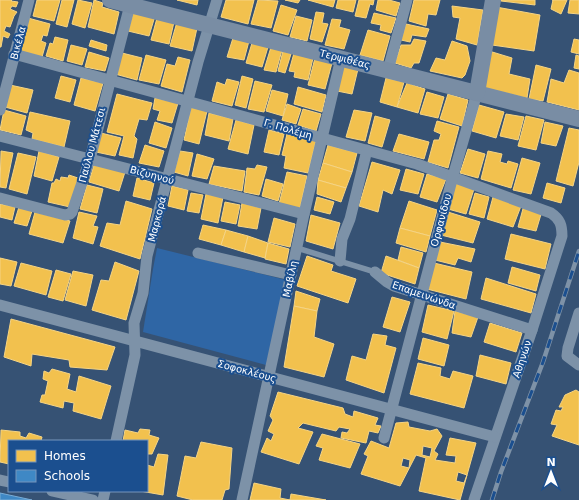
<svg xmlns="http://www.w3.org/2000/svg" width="579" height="500" viewBox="0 0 579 500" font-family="'DejaVu Sans',sans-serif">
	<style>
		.green { fill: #2f66a5 }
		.homes { fill: #f2c14e; stroke: #f6d483; fill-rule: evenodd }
		.schools { fill: #3f88c5; stroke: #79acd6 }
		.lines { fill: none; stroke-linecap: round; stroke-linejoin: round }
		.lane { stroke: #7d92a8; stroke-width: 5.5 }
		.street { stroke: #7d92a8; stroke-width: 11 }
		.secondary { stroke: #798da4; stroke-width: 16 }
		.rail-casing { stroke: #7e92a7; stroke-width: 4.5 }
		.rail { stroke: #1b4f8f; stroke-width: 3; stroke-dasharray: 9; stroke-linecap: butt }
		.labels { text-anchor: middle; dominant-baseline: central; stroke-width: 4; stroke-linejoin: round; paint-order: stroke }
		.street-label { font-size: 10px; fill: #fff; stroke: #1b4f8f }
	</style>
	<rect width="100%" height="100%" fill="#365274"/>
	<polygon class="green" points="157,248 286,280 266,365 143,332 153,269"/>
	<g class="homes">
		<polygon points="0,0 12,0 11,1 18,2 16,7 12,6 10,9 17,12 14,16 10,27 6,26 4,31 10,34 8,38 3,36 1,47 0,47"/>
		<polygon points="37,0 60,0 54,21 33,16"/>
		<polygon points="62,0 74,0 67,27 56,24"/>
		<polygon points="78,0 92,3 85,28 72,24"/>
		<polygon points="94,0 103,3 102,7 119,12 114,34 88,27"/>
		<polygon points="177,0 198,0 197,5"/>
		<polygon points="226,0 254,0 248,24 221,17"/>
		<polygon points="258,0 278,1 271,28 251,24"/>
		<polygon points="285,0 300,0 298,3"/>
		<polygon points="308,0 335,0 333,7"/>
		<polygon points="338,0 356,0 353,12 336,8"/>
		<polygon points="359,0 374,0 373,5 370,4 366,18 355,16"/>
		<polygon points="378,0 389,0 400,3 396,16 376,10"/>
		<polygon points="414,0 440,0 436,15 428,14 426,26 409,21"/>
		<polygon points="501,0 535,0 535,5 501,1"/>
		<polygon points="552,0 567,0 561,14 551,9 553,0"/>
		<polygon points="570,0 579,0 579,14 568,13"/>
		<polygon points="281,5 297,10 288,35 273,31"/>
		<polygon points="452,6 483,10 477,45 456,39 460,18 453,17"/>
		<polygon points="496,7 540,15 534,51 492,45"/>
		<polygon points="134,10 155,16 149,36 128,31"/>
		<polygon points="316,12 324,13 322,23 328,24 322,42 310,39"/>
		<polygon points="374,13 396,18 391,33 380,30 381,25 371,23"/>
		<polygon points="296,16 312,20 307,41 290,37"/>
		<polygon points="28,18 50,24 47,36 43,35 41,41 46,43 42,57 19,51"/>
		<polygon points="157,18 174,22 169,44 151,40"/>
		<polygon points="332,19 341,20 339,27 350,30 344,49 325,45"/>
		<polygon points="177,22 197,28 192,51 170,46"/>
		<polygon points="406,24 429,29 426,37 412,35 410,42 401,40"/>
		<polygon points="368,30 390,36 383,61 360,55"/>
		<polygon points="55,37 68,40 63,61 46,56 50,43 53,44"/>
		<polygon points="233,38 249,41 244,60 227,57"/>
		<polygon points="414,39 426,41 419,63 414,63 411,68 395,63 401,45 411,45"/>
		<polygon points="574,39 579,40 579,54 571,52"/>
		<polygon points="91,40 107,45 106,51 89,46"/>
		<polygon points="452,41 467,46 470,61 465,75 462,78 430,71 436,58 445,60"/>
		<polygon points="252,43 268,47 262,67 246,63"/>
		<polygon points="71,45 87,49 82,65 67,61"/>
		<polygon points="271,47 282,50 276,72 264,70"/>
		<polygon points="283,51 291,54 285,73 278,71"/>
		<polygon points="489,51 512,58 509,74 530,79 527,98 483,88"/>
		<polygon points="89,52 109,58 105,71 85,67"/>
		<polygon points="122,53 142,58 137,80 115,74"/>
		<polygon points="294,53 313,58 308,80 294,77 295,72 289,71"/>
		<polygon points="146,55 166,60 159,84 139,80"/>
		<polygon points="576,55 579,56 579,69 574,68"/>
		<polygon points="178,57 190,60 182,92 161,86 167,64 175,66"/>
		<polygon points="315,58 332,63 325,89 308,85"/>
		<polygon points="343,65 358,69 352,94 337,91"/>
		<polygon points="536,65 551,69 543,101 529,99"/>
		<polygon points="569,70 579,73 579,110 547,102 551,79 564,83"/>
		<polygon points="61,76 76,80 70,102 55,98"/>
		<polygon points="242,76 253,79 246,108 235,105"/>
		<polygon points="81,78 103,83 95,111 74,105"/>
		<polygon points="386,78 404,82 397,107 380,102"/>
		<polygon points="227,79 239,82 232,106 212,101 217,82 225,85"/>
		<polygon points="255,81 272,85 264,112 248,109"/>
		<polygon points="407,83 425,89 418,113 397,107"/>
		<polygon points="10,85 33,90 27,113 5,107"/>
		<polygon points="298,87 326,95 322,112 294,104"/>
		<polygon points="272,90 288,94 283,116 266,111"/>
		<polygon points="427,92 444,97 438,118 420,114"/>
		<polygon points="117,94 152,103 147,120 139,119 134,136 137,139 133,158 119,155 124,136 107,132"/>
		<polygon points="448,94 468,100 462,126 440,119"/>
		<polygon points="155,98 178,103 172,123 157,120 160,111 153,109"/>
		<polygon points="287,104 301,109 296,124 282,120"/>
		<polygon points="479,105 504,112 496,138 472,131"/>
		<polygon points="191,107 207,111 199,144 184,140"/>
		<polygon points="303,109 321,114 316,131 298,125"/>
		<polygon points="4,110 26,116 21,135 0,130"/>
		<polygon points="354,110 372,113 365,141 346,137"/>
		<polygon points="30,112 70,121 64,147 32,139 33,133 26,130"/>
		<polygon points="209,113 233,119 229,141 205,135"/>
		<polygon points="506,114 524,117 518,140 500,136"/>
		<polygon points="375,116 390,120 382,147 368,143"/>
		<polygon points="526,116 544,120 536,150 518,146"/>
		<polygon points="236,120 254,125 248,154 228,149"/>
		<polygon points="437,121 459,127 448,168 428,162 434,140 439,140 441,134 434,131"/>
		<polygon points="155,122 172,128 166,148 149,143"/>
		<polygon points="545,122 563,126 556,146 541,143"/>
		<polygon points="569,128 579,130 579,162 573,186 556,181"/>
		<polygon points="269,130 284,134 279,155 264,152"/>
		<polygon points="101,133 121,138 115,156 96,152"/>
		<polygon points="287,134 316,141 308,173 284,168 286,156 282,155"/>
		<polygon points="399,134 429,142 424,159 393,151"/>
		<polygon points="145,145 164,151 159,167 139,163"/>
		<polygon points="328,145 357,153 352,172 323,163"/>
		<polygon points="468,149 485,154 478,178 460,173"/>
		<polygon points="1,151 13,153 6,188 0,187"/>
		<polygon points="39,151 59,157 52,181 34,176"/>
		<polygon points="180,151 193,153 188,176 174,172"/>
		<polygon points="488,151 502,154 500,162 507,164 508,161 518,164 511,188 481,179"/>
		<polygon points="18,153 36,157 27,194 9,189"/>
		<polygon points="197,154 214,159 207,179 192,176"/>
		<polygon points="522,158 540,163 531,194 513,190"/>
		<polygon points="372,162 400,170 392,194 383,190 378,212 359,206"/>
		<polygon points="323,163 352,172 346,188 318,180"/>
		<polygon points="94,165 125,172 119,191 89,182"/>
		<polygon points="257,165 267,167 259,195 244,192 247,168 255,169"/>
		<polygon points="214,166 245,171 242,191 209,184"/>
		<polygon points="406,169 424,174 418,194 400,190"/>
		<polygon points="287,172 307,176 300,208 279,204"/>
		<polygon points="427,174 446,179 437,202 420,197"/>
		<polygon points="69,175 78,178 70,207 48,202 52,183 54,183 56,179 60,181 61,177 68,178"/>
		<polygon points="137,178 154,183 150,200 133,196"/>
		<polygon points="266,179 283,184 278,201 262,196"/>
		<polygon points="318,180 346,188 341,202 317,194"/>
		<polygon points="456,183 474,189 466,214 448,209"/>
		<polygon points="547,183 565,188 561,203 543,198"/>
		<polygon points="87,185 103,189 97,213 80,209"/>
		<polygon points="172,186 188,190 184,210 168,206"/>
		<polygon points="191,193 203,195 199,213 187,211"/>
		<polygon points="475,193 489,197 484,218 469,214"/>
		<polygon points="206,194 223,197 218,223 201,219"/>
		<polygon points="317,197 334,202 330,214 314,210"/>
		<polygon points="493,197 521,206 513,227 487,219"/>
		<polygon points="126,201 152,209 140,259 100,246 107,223 120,225"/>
		<polygon points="409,201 437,210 430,236 400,228"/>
		<polygon points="225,202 240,205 236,224 221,221"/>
		<polygon points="242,203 261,208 257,229 238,226"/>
		<polygon points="0,204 15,207 12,220 0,217"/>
		<polygon points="524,205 542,211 536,231 518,227"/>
		<polygon points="19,207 32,211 27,226 14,223"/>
		<polygon points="35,212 70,221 63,243 29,234"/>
		<polygon points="79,212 97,216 93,226 98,227 93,244 73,238"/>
		<polygon points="448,212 480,222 473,243 441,235"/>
		<polygon points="311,215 340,223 333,249 306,241"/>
		<polygon points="274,218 295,224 290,247 268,242"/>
		<polygon points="203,225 226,230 221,245 199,239"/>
		<polygon points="400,228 430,236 426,252 396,243"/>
		<polygon points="226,230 248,236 244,252 221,245"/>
		<polygon points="511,234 551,244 545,269 505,259"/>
		<polygon points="248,236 268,243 265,258 244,252"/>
		<polygon points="440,242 475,249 471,262 458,258 455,265 435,260"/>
		<polygon points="268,243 289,249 286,264 265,259"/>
		<polygon points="401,247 423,253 419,268 398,260"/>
		<polygon points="307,256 333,265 331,271 356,279 348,303 297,286"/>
		<polygon points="386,256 419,268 415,284 381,273"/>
		<polygon points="0,258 17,262 11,286 0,284"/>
		<polygon points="115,262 139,271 126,320 92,310 101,280 109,281"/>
		<polygon points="21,263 52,271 46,295 14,286"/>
		<polygon points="434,263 472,272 466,299 427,289"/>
		<polygon points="512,267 540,275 536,291 508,283"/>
		<polygon points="56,270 71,274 63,301 48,297"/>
		<polygon points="73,271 93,275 86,306 65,300"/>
		<polygon points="486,278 536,294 531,313 481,299"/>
		<polygon points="296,291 320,299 317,311 294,306"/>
		<polygon points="392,297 410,302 400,332 383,327"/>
		<polygon points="428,305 454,311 447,339 422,332"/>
		<polygon points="294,306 317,311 314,337 334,344 324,377 284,367"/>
		<polygon points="455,311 478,317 471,337 452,333"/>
		<polygon points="11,319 115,347 107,370 70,367 69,360 32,354 31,366 4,357"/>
		<polygon points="490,323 522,333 516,352 484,342"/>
		<polygon points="373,334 387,336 385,345 396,348 384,393 346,380 352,356 366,360"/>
		<polygon points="423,338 449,345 444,366 418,359"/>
		<polygon points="480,355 511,363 506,384 476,376"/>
		<polygon points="418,363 441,368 440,376 450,379 453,371 473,376 464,408 410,394"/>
		<polygon points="52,369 70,374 67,389 76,392 79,376 111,386 101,419 73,411 74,403 64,401 63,408 40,402 42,395 45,395 48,381 43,379 44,371 49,373"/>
		<polygon points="576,390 579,392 579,445 552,436 557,425 551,424 556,410 561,411 563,407 559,407 565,395"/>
		<polygon points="278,392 343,408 345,414 353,417 354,411 378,418 375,425 381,426 378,433 369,431 366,443 341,438 342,432 347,433 350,429 339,427 336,431 303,423 298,428 313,432 299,464 261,452 267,438 271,441 274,434 268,431 273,420 270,416"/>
		<path d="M408 422 409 427 430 431 437 429 442 436 434 451 438 454 435 460 455 463 456 456 446 455 450 438 476 443 460 500 419 491 426 458 416 455 400 486 361 474 368 456 364 454 371 441 389 448 396 423ZM423 446 432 448 430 457 422 455ZM403 458 410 460 409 468 401 466ZM458 472 467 475 464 483 456 481Z"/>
		<polygon points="140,429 150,430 149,435 159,438 152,454 147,454 147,441 123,441 125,430 138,433"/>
		<polygon points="1,430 20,432 20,436 26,438 29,433 42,437 41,441 9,441 9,464 0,462"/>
		<polygon points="322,434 360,444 350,468 319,460 323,448 316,446"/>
		<polygon points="201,442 232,448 229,489 225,490 222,500 193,500 177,496 185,456 196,458"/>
		<polygon points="158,454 168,455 163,495 140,491 147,491 147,465 154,467"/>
		<polygon points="254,483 281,489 280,498 290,500 250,500"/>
		<polygon points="291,494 326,500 290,500"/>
	</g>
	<polygon class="schools" points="0,493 32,500 0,500"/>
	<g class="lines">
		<polyline class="lane" points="297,248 375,272"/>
		<g class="street">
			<path d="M14 54 417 164 551 213C560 219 562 225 562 236L532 330 474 500"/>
			<polyline points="388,70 407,0"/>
			<polyline points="0,110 29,0"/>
			<polyline points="0,136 304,214"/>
			<polyline points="0,198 65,215 70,214 72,212 90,159 130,5"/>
			<polyline points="198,253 291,275"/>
			<polyline points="340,261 342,239 350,219 367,150"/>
			<polyline points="375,272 387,282 394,286 532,330"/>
			<polyline points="0,305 495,437"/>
			<polyline points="579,313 568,348 567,356 579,365"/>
			<polyline points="384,438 453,176 477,93"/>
			<polyline points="116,441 135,355 134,323 143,293 147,256 198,62 217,0"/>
			<polyline points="0,480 9,482"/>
			<polyline points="52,491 93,500"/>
			<polyline points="103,500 105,491"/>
			<polyline points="242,500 304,214 341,58"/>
		</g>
		<g class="secondary">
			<polyline points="110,0 579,119"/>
			<polyline points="477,93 493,0"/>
		</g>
		<defs>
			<polyline id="rail" points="492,500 501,472 543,362 579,251"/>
		</defs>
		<use href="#rail" class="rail-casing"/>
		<use href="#rail" class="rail"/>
	</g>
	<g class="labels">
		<g class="street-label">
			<text transform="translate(18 43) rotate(-75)">Βικέλα</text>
			<text transform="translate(345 59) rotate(14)">Τερψιθέας</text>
			<text transform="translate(288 129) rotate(16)">Γ. Πολέμη</text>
			<text transform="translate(92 145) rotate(-75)">Παύλου Μάτεσι</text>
			<text transform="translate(152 175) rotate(15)">Βιζυηνού</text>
			<text transform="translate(157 219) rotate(-76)">Μαρκορά</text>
			<text transform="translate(441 220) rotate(-75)">Ορφανίδου</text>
			<text transform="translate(290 279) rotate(-78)">Μαβίλη</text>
			<text transform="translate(424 295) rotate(19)">Επαμεινώνδα</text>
			<text transform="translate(522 359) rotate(-71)">Αθηνών</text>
			<text transform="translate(247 371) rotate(15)">Σοφοκλέους</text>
		</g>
	</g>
	<rect x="8" y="440" width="140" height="52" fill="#1b4f8f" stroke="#7695bc"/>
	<rect x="16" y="450" width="20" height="12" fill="#f2c14e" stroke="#7695bc"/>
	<text x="44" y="460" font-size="12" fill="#ffffff">Homes</text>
	<rect x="16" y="470" width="20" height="12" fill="#3f88c5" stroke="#7695bc"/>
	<text x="44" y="480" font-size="12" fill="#ffffff">Schools</text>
	<g transform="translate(551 472)" stroke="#1b4f8f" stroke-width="3" paint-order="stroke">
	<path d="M0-3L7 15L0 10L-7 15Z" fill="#ffffff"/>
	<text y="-6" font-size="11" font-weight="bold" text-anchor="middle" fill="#ffffff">N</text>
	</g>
</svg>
